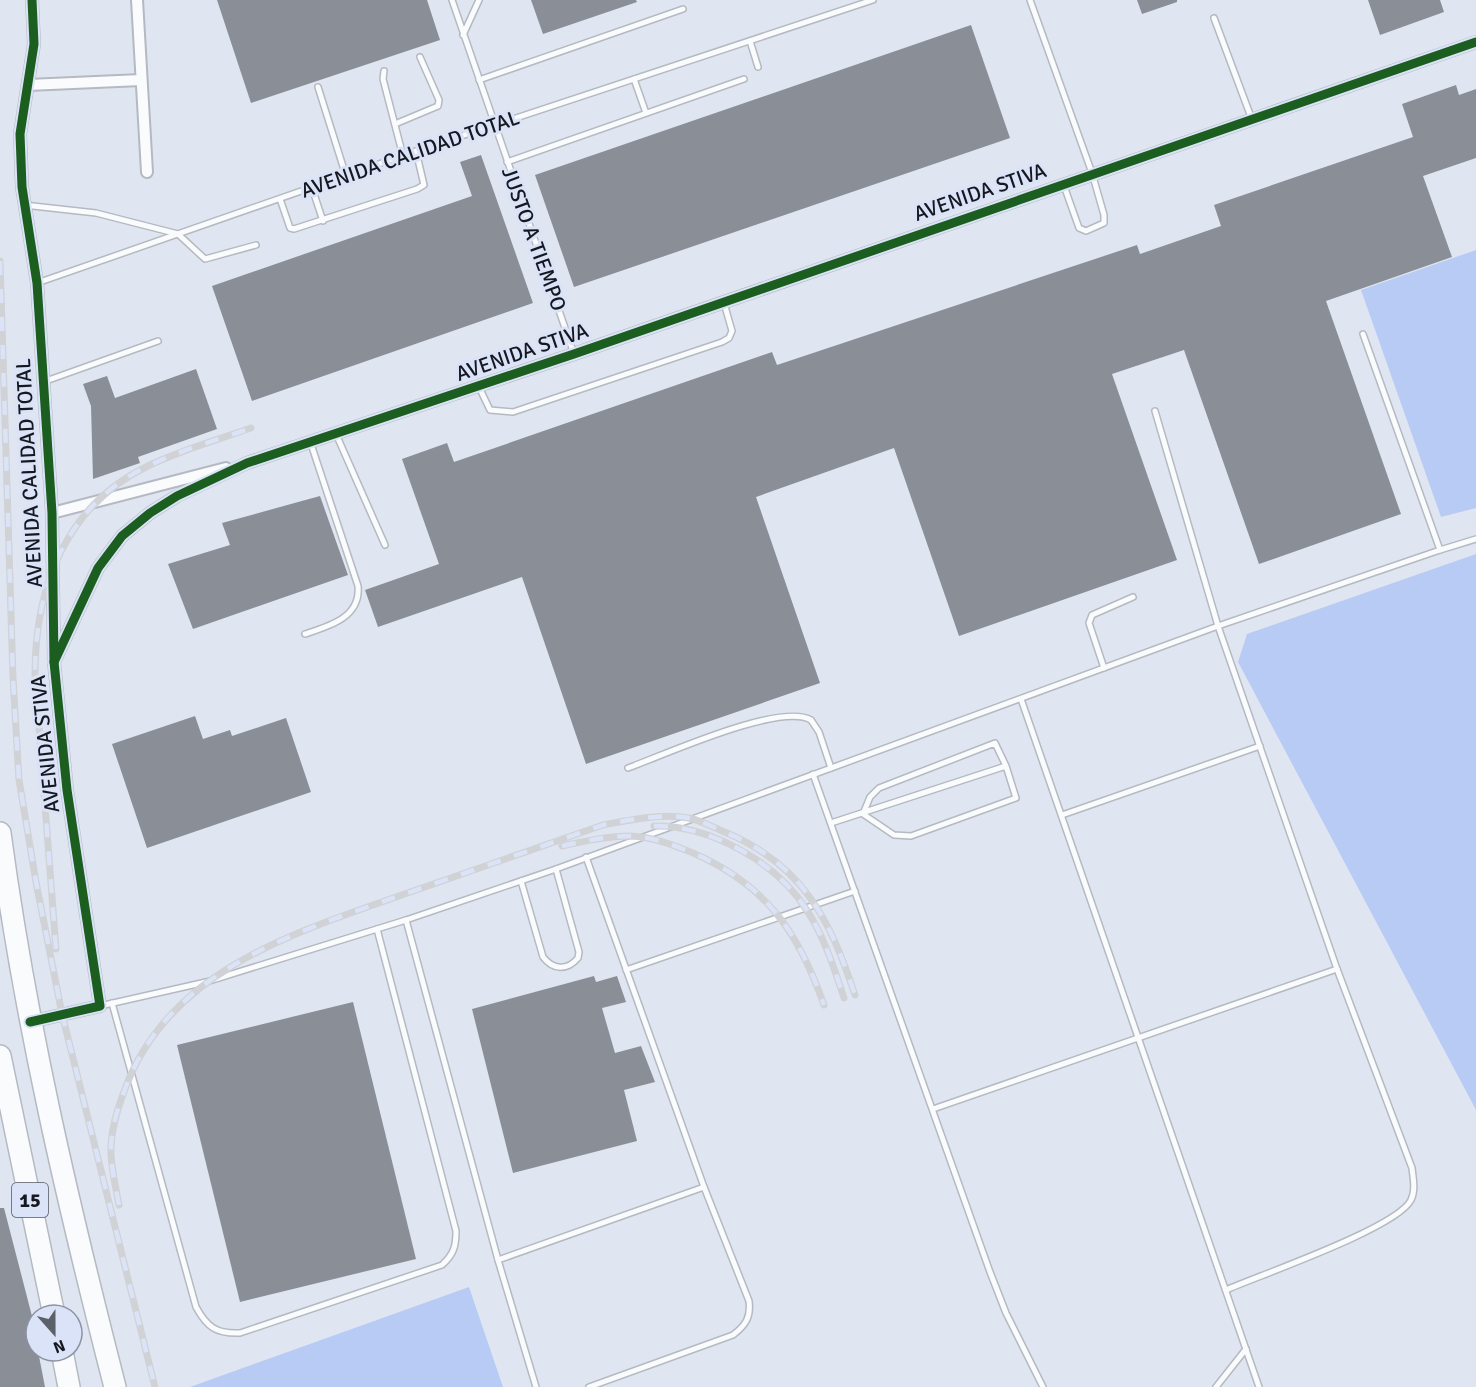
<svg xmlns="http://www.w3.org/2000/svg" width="1476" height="1387" viewBox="0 0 1476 1387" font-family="Signika,sans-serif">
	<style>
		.green { fill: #b8cbf4 }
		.building { fill: #8a8e96 }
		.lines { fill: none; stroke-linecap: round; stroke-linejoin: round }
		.lane-casing { stroke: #b5b9c1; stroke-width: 8 }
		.street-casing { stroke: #b5b9c1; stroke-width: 14 }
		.highway-casing { stroke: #b5b9c1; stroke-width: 24 }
		.lane { stroke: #fafbfd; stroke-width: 5 }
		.street { stroke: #fafbfd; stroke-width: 10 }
		.highway { stroke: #fafbfd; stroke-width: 21 }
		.rail-casing { stroke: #d0d2d5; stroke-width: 7 }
		.rail { stroke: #dae3f7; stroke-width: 4.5; stroke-dasharray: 14; stroke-linecap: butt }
		.cycleway-casing { stroke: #dae3f7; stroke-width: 13 }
		.cycleway { stroke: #1b5e20; stroke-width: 9 }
		.labels { text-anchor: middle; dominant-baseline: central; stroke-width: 6; stroke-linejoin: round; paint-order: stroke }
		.shield { fill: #dae3f7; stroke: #505560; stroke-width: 1.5 }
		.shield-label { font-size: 20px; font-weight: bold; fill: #15181f }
		.street-label { font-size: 21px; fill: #15181f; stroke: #dae3f7 }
	</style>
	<rect width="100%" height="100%" fill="#e0e6f1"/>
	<g class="green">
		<polygon points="1476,250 1476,508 1441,517 1361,290"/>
		<polygon points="1476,554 1476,1110 1238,662 1247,634"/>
		<polygon points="469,1287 503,1387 190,1387"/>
	</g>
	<g class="building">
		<polygon points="217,0 427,0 440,40 251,103"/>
		<polygon points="531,0 636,0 637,2 543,34"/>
		<polygon points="1137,0 1177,0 1177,2 1142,14"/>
		<polygon points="1368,0 1440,0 1444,12 1380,35"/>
		<polygon points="971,25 1010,138 574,287 535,175"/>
		<polygon points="1456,85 1459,95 1476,89 1476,158 1423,176 1452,257 1326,301 1401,514 1259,564 1184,350 1112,374 1177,560 959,636 894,448 756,497 820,683 586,764 522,577 378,627 365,590 439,564 402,459 447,443 454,462 772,352 777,365 1137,245 1140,254 1221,226 1214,205 1413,137 1402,104"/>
		<polygon points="481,155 533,303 252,401 212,286 472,196 460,162"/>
		<polygon points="196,369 217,429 138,457 140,463 93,479 91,406 83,384 107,376 115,398"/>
		<polygon points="320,496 348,575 193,629 168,564 230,545 222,523"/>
		<polygon points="195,716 203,739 230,730 232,736 286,718 311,792 147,848 112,744"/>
		<polygon points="594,976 596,982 617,976 626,1002 602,1008 615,1053 641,1046 655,1082 624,1090 637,1141 513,1173 472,1009"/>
		<polygon points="353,1002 416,1259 240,1302 177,1045"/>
		<polygon points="0,1208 4,1208 33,1320 36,1351 38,1351 45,1387 0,1387"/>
	</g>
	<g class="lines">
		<defs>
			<g id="lane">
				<polyline points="452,0 574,354"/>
				<polyline points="1030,0 1092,173 1104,215 1104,223 1086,231 1079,228 1063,183"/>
				<polyline points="1214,18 1251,117"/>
				<polyline points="463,35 479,0"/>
				<polyline points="750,41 758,67"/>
				<polyline points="384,71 383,79 403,156"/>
				<polyline points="634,79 646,113"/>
				<polyline points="479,80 683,9"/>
				<polyline points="318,87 346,176"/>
				<polyline points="395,124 438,106 439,100 420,57"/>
				<polyline points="507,162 744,79"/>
				<polyline points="312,188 323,221"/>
				<polyline points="280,199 290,228 294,229 417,189 424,185 416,151"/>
				<polyline points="24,205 96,213 178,234 205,259 256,245"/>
				<polyline points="37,283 416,151 873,0"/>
				<polyline points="43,382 158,341"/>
				<polyline points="479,387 490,410 513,412 722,342 729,338 732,331 724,303"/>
				<polyline points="336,434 385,545"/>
				<polyline points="1440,550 1476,539"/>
				<path d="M305 634C330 626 361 617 358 586L310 441"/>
				<polyline points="1104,668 1089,623 1092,615 1133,597"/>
				<polyline points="1021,699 1259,1387"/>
				<path d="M628 768C664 755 780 702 811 720L819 732 831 768"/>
				<polyline points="813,774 990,1272 1006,1313 1043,1387"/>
				<polyline points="1062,815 1260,746"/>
				<polyline points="831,823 1006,766 995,743 879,788 870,797 863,814 894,835 911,836 1016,798 1006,766"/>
				<path d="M586 857 704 1187 749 1301C751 1317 746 1325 733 1335L589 1387"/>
				<path d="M521 881 543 957C553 970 567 971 578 958L579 952 556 869"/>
				<polyline points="406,920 498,1260 536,1387"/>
				<polyline points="626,970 855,891"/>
				<path d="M112 1003 196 1307C207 1327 216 1334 240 1333L442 1265C454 1254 456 1246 456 1231L377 929"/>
				<polyline points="100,1006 206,982 406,920 556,869 1218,626 1440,550 1363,334"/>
				<polyline points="933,1109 1337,969 1218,626 1155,411"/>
				<polyline points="498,1260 704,1187"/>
				<path d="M1226 1290C1260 1275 1397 1228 1411 1200 1416 1190 1413 1178 1412 1168L1337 969"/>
				<polyline points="1216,1387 1246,1349"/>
			</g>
			<g id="street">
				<polyline points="137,0 147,172"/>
				<polyline points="28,85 141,80"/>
				<polyline points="52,513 226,468"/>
				<polyline points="54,662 98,568 122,536 150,513 177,496 247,463 574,354 1476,42"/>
				<polyline points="30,1022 100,1006 67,790 54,662 52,513 37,283 22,187 20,134 34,44 32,0"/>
			</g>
			<g id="highway">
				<path d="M0 833C25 1021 68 1204 115 1387"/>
				<polyline points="0,1056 54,1315"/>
				<polyline points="62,1351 69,1387"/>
			</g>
		</defs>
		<use href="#lane" class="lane-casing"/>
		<use href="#street" class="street-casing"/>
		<use href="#highway" class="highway-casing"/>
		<use href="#lane" class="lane"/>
		<use href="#street" class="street"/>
		<use href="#highway" class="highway"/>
		<defs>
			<g id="rail">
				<polyline points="0,261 13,678 19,780 36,882 62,1014 155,1387"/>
				<path d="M654 826C710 825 776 862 806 909 824 936 834 968 844 998"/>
				<path d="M562 846C585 841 608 836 631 836 653 837 673 845 693 853 766 885 798 931 824 1005"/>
				<path d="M56 949 35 674C35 587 66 505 148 466 181 450 217 440 251 428"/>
				<path d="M119 1205C116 1189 112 1172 111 1155 110 1132 117 1110 125 1089 167 973 290 934 396 897 465 873 534 849 603 825 629 820 662 813 689 818 702 821 715 828 727 833 804 866 830 920 855 995"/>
			</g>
		</defs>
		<use href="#rail" class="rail-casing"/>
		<use href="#rail" class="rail"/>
		<defs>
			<g id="cycleway">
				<polyline points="54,662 98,568 122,536 150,513 177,496 247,463 574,354 1476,42"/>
				<polyline points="30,1022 100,1006 67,790 54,662 52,513 37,283 22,187 20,134 34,44 32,0"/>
			</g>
		</defs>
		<use href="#cycleway" class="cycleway-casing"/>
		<use href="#cycleway" class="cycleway"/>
	</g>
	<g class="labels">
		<rect class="shield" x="12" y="1183" width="36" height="34" rx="4.5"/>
		<g class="shield-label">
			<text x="30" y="1200">15</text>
		</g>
		<g class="street-label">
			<text transform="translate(410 154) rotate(-19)">AVENIDA CALIDAD TOTAL</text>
			<text transform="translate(980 192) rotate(-19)">AVENIDA STIVA</text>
			<text transform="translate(534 239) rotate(70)">JUSTO A TIEMPO</text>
			<text transform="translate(522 352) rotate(-19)">AVENIDA STIVA</text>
			<text transform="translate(29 473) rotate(-93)">AVENIDA CALIDAD TOTAL</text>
			<text transform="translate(45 744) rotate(-96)">AVENIDA STIVA</text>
		</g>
	</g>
	<g transform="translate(54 1333) rotate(159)"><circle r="28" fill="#dae3f7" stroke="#8b92a1" stroke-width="1.5"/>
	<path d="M0-4.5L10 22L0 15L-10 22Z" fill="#5c6068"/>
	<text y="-9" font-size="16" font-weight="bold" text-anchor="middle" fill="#15181f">N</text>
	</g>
</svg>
